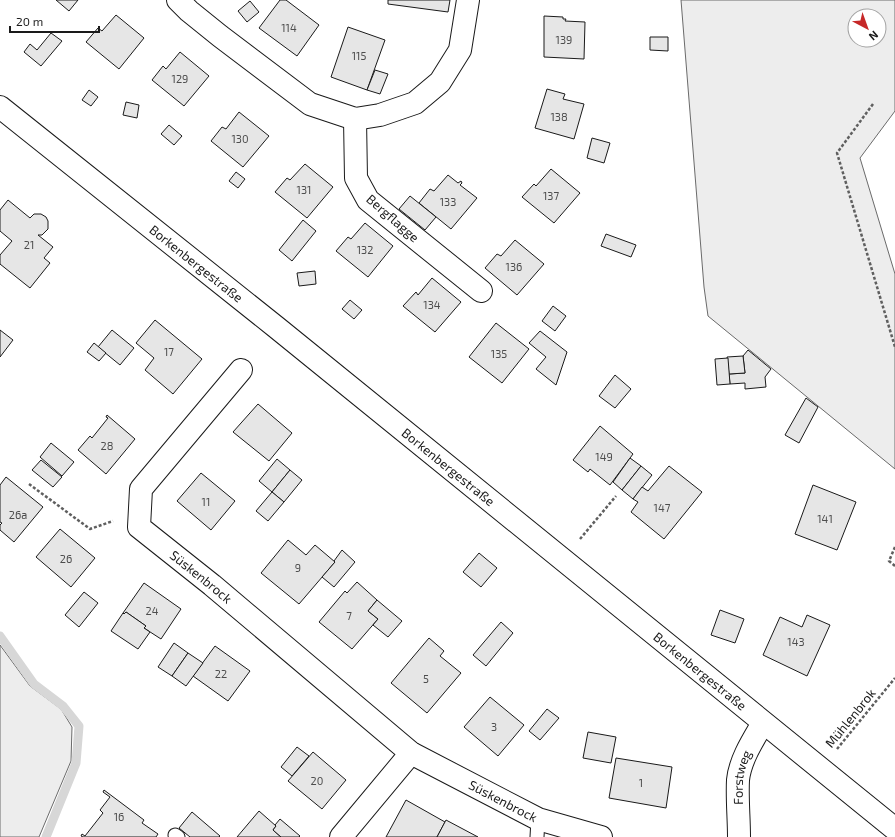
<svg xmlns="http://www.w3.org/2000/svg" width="895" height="837" viewBox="0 0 895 837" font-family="'Exo 2',sans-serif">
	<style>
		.built { fill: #ededed; stroke: #6a6a6a; fill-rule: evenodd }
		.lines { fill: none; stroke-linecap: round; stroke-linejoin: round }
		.stream { stroke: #d7d7d7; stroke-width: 9 }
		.building { fill: #e6e6e6; stroke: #1a1a1a }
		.service-casing { stroke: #1a1a1a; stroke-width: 15 }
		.minor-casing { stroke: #1a1a1a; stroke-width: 24 }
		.tertiary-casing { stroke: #1a1a1a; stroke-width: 24 }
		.path { stroke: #5f5f5f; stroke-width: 2.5; stroke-dasharray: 3 2; stroke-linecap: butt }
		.service { stroke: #fff; stroke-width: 13 }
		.minor { stroke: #fff; stroke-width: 22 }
		.tertiary { stroke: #fff; stroke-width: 22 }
		.labels { text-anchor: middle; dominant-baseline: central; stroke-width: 3; stroke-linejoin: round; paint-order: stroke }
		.number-label { font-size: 11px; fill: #4d4d4d }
		.street-label { font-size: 13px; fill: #1a1a1a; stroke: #fff }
	</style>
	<rect width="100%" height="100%" fill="#fff"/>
	<g class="built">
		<path d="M681 0H895V111L860 158 895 274V469L708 316 704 287ZM855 16H879V40H855Z"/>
		<polygon points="0,645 30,686 61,709 72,727 71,761 39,837 0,837"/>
	</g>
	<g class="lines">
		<polyline class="stream" points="0,636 34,684 63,706 79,726 76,763 46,837"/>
	</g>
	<g class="building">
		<polygon points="56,0 78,0 69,11"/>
		<polygon points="280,0 286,0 319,25 297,56 259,28"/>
		<polygon points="388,0 450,0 448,12 388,4"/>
		<polygon points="250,1 259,12 247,22 238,11"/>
		<polygon points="116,15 144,38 119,69 86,42 98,28 102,31"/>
		<polygon points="544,16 563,17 563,19 566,19 565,21 585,22 584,59 544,57"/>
		<polygon points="348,27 385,40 367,90 331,77"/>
		<polygon points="51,33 62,41 41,66 24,52 30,44 37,50"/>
		<polygon points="650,37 668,37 668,51 650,50"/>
		<polygon points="180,52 209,76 184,106 152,80 163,66 166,69"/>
		<polygon points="375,70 388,74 380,94 367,90"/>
		<polygon points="547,89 565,94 563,99 584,104 574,139 535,128"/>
		<polygon points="89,90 98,97 91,106 82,100"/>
		<polygon points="126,102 139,105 137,118 123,115"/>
		<polygon points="239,112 269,136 243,167 211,141 222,127 226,129"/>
		<polygon points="169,125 182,136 174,145 161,134"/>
		<polygon points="592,138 610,143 604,163 587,158"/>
		<polygon points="305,164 333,187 307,218 275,192 287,178 290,180"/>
		<polygon points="551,169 580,193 554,223 522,197 534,184 536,186"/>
		<polygon points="236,172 245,179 238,188 229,181"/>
		<polygon points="448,175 458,183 461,181 462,183 460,185 477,198 451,229 419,203 430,189 434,191"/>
		<polygon points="410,196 436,217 425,230 399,209"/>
		<polygon points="8,200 30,218 34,214 41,214 46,217 48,221 48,229 42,235 38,235 53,247 44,258 50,263 30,288 0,264 0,255 12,241 0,231 0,210"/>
		<polygon points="303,220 316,231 292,261 279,250"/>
		<polygon points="365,223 393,246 368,277 336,251 348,237 351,239"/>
		<polygon points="606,234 636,245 631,257 601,246"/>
		<polygon points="515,240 544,264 517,295 485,268 497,254 501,256"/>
		<polygon points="315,271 316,284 299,286 297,273"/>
		<polygon points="432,278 461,302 435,332 403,306 416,292 418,295"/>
		<polygon points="350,300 362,310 354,319 342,309"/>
		<polygon points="553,306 566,316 555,331 542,321"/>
		<polygon points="155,320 202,359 173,394 145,370 154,358 136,343"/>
		<polygon points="496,323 529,349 502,383 469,357"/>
		<polygon points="0,330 13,340 0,357"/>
		<polygon points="112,330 134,348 120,365 98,347"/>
		<polygon points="540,331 567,352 556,385 536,369 546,357 529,343"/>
		<polygon points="94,343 106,353 99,361 87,352"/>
		<polygon points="748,350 771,369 765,377 766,387 745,389 745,383 730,384 729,374 745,373 743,356"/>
		<polygon points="743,356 745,373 729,374 727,357"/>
		<polygon points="728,358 730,384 717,385 715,359"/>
		<polygon points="615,375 631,389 615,408 599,396"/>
		<polygon points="806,398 818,407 799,443 785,435"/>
		<polygon points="258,404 292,433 269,461 233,432"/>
		<polygon points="107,415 135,439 106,474 78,450 90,436 92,438 108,418 106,417"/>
		<polygon points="600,426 633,454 610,485 590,469 588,472 573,460"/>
		<polygon points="51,443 74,462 62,476 40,457"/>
		<polygon points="630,458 641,466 622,490 613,482"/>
		<polygon points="277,459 290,470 272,492 259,481"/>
		<polygon points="41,460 62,477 53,487 32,470"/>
		<polygon points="641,466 652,475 633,499 622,490"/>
		<polygon points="669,466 702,492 664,539 631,512 638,502 633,499 642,487 648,491"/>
		<polygon points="290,470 302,480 284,502 272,492"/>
		<polygon points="201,473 235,501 211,530 177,501"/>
		<polygon points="6,477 43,507 14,542 0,530 0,525 2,523 0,522 0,485"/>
		<polygon points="813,485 856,502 837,550 795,534"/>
		<polygon points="272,492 284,502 268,521 256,511"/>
		<polygon points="60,529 95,558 71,587 36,557"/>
		<polygon points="288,540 306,555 315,545 335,562 299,604 261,573"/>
		<polygon points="342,550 355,562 334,587 322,577 335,562 334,561"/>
		<polygon points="479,553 497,568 481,587 463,572"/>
		<polygon points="357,582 377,600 368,611 378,619 352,649 319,622 345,591 347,593"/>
		<polygon points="144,583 181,609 161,639 144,628 146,626 126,612 124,614 123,613"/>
		<polygon points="84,592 98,603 79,627 65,615"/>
		<polygon points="377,600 402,621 388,637 373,625 378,619 368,611"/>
		<polygon points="720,610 744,619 735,643 711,635"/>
		<polygon points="126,612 146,626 144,628 150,632 138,649 111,631 123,613 124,614"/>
		<polygon points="807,615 830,625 807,676 763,655 780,617 802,627"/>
		<polygon points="501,622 513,633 486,666 473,655"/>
		<polygon points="429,638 444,651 440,656 461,673 427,713 391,683"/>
		<polygon points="174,643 188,653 172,676 158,667"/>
		<polygon points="215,646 250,671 228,701 193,676"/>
		<polygon points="188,653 203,663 186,686 172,676"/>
		<polygon points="490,697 524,725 498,756 464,727"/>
		<polygon points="547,709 559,718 540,740 529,731"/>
		<polygon points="588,732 616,737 611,763 583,758"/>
		<polygon points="297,747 309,756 292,776 281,767"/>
		<polygon points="313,752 346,780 322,809 288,781"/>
		<polygon points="616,758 672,767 666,808 609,798"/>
		<polygon points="104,790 144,820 142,823 158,834 156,837 83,837 81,836 82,834 85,836 103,813 100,810 110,797 103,792"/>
		<polygon points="406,800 445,822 437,837 386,837"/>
		<polygon points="259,811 276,826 273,830 281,837 237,837"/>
		<polygon points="192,812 220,836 219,837 190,837 179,828"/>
		<polygon points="280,819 300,836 299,837 281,837 273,830 276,826 275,825"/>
		<polygon points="446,820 478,837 437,837"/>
	</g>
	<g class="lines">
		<defs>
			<g id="service">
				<polyline points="175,835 178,837"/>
				<polyline points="537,837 538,819"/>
			</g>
			<g id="minor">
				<polyline points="178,0 189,11 220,36 310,104 355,119 380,115 415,103 440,82 460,50 468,0"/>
				<polyline points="355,119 356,178 368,200 481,291"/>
				<path id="s1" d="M241 370 141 489 139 527 212 585 411 753 538 819 601 837"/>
				<polyline points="341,837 411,753"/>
				<path id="s2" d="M739 837C739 818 737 799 738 780 740 760 753 740 763 723"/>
			</g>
			<g id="tertiary">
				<path id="s3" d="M0 107 276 327 895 829"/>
			</g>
		</defs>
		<use href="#service" class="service-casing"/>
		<use href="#minor" class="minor-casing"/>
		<use href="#tertiary" class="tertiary-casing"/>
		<g class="path">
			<polyline points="873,104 837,153 895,347"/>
			<polyline points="29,484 90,529 113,521"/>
			<polyline points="580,539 616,496"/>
			<polyline points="895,547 889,561 895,566"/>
			<polyline points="837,749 895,678"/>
		</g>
		<use href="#service" class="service"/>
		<use href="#minor" class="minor"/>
		<use href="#tertiary" class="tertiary"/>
	</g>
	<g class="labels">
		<g class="number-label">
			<text x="289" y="27">114</text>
			<text x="564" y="39">139</text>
			<text x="359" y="55">115</text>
			<text x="180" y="78">129</text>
			<text x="559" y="116">138</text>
			<text x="240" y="138">130</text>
			<text x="304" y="189">131</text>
			<text x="551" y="195">137</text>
			<text x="448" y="201">133</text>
			<text x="29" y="244">21</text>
			<text x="365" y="249">132</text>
			<text x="514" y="266">136</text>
			<text x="432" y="304">134</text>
			<text x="169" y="351">17</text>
			<text x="499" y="353">135</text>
			<text x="107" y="445">28</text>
			<text x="604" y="456">149</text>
			<text x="206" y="501">11</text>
			<text x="662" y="507">147</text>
			<text x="18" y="514">26a</text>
			<text x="825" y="518">141</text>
			<text x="66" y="558">26</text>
			<text x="298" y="567">9</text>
			<text x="152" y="610">24</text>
			<text x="349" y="615">7</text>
			<text x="796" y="641">143</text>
			<text x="221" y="673">22</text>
			<text x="426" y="678">5</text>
			<text x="494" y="726">3</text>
			<text x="317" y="780">20</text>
			<text x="641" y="782">1</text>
			<text x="119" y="816">16</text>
		</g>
		<g class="street-label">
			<text transform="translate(393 218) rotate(41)">Bergflagge</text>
			<text stroke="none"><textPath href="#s3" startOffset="251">Borkenbergestraße</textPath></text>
			<text stroke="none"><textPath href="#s3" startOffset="575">Borkenbergestraße</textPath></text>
			<text stroke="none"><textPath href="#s1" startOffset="273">Süskenbrock</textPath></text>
			<text stroke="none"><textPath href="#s3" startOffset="899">Borkenbergestraße</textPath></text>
			<text transform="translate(850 718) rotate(-51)">Mühlenbrok</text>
			<text stroke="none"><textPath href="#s2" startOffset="60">Forstweg</textPath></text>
			<text stroke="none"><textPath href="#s1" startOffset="651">Süskenbrock</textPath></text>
		</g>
	</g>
	<g transform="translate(867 28) rotate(139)"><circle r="19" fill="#ffffff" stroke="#a3a3a3"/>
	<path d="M0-3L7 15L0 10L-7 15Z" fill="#c62828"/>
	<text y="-6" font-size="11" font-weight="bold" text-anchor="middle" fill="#1a1a1a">N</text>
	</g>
	<path d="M10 26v6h89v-6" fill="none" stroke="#1a1a1a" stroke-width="2"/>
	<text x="16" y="26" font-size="12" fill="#1a1a1a" stroke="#ffffff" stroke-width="3" paint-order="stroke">20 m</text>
</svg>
